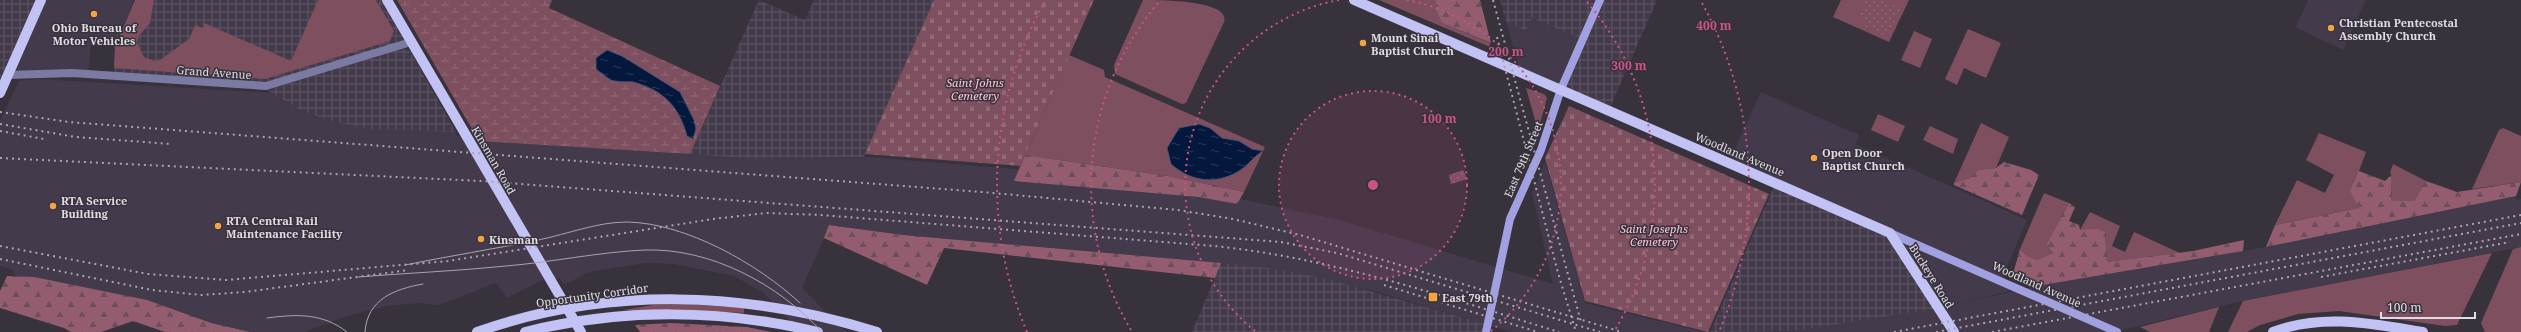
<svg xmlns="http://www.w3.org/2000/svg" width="2521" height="332" viewBox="0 0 2521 332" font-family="'Noto Serif',serif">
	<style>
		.built { fill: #433a4b }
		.industrial { fill: url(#industrial-grid) }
		.grass { fill: #7e4f5f }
		.forest { fill: url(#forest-firs) }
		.wetland { fill: url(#wetland-marsh) }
		.cemetery { fill: url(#cemetery-stones) }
		.park { fill: url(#park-dots) }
		.water { fill: url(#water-ripples); stroke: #46526e }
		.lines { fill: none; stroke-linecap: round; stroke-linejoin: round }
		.tertiary { stroke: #7a7aa2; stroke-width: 8 }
		.secondary { stroke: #a1a0e0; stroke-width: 8 }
		.primary { stroke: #c2c2f4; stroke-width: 10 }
		.tram { stroke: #aaa5ad; stroke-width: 1 }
		.rail { stroke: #aaa5ad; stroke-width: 2; stroke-dasharray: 2 4; stroke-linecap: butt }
		.ring { fill: none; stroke: #cb5384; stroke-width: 2; stroke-dasharray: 2 4 }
		.poi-dot { fill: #f1a540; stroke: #38323d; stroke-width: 1.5 }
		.labels { text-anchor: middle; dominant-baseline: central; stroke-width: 3; stroke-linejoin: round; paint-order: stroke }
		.poi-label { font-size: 11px; font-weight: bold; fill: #e0dce3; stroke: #38323d; text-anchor: start }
		.street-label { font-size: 11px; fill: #e0dce3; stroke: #38323d }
		.park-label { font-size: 11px; font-style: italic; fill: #fcc7d8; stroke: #38323d }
		.centre { fill: #cb5384; stroke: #38323d; stroke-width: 2 }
		.ring-label { font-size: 12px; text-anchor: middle; font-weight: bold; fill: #cb5384; stroke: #38323d; stroke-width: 3; stroke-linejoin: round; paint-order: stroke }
	</style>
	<defs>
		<pattern id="industrial-grid" width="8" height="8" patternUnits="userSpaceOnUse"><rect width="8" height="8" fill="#433a4b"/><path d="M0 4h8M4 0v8" fill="none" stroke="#5e5665"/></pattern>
		<pattern id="forest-firs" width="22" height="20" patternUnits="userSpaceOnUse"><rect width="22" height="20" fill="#935c6f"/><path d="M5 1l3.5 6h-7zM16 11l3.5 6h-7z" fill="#6b4f5a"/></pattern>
		<pattern id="wetland-marsh" width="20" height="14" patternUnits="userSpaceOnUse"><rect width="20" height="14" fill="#7e4f5f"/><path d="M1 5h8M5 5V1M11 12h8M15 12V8" fill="none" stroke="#906876"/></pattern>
		<pattern id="cemetery-stones" width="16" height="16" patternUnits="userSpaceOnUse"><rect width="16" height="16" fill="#7e4f5f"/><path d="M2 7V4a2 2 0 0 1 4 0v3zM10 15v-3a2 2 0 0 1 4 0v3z" fill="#906876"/></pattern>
		<pattern id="park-dots" width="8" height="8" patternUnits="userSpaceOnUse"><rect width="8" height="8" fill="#7e4f5f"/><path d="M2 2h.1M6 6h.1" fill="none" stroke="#906876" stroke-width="1.8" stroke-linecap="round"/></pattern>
		<pattern id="water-ripples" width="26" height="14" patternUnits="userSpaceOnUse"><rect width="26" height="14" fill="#04173c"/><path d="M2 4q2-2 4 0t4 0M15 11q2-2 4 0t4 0" fill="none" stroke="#283858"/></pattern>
	</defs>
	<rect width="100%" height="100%" fill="#38323d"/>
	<g class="built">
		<polygon points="41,0 134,0 115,47 91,45 88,74 8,75"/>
		<polygon points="2308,0 2366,0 2343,50 2296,27"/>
		<polygon points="1532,18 1583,39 1561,89 1520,71 1506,22 1526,31"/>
		<polygon points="39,79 272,93 304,112 335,122 455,132 457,136 752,159 868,157 1064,173 1197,190 1339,220 1553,284 1532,193 1545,162 1585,303 1704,332 1512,332 1377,292 1282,270 903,235 830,225 802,288 846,332 800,332 764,293 734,276 674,264 646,263 589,272 564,285 560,278 540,281 507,298 496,283 439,305 418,303 387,306 347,316 304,332 195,332 38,308 24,296 13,270 0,266 0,121 19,81"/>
		<polygon points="1761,92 1859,135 1855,144 2027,220 2001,281 2018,289 1952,305 2037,286 2266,247 2516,196 2516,200 2521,199 2521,247 2243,301 2114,332 1786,332 1795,331 1890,233 1729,162"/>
	</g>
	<g class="industrial">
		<polygon points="0,0 41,0 0,93"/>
		<polygon points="135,0 387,0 411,42 272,84 114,75 115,47"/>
		<polygon points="759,0 805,20 814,0 934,0 864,157 752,159 690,154"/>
		<polygon points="1500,0 1657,0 1609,110 1561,89 1582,39 1532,18 1526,31 1506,22"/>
		<polygon points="402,48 410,51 456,132 371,129 335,122 304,112 267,90"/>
		<polygon points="1776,182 1890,233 1938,308 1795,331 1710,332"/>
		<polygon points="1221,263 1282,270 1331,280 1489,325 1486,332 1192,332"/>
	</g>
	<g class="grass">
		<polygon points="135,0 154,0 150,23 139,36 137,43 144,57 154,61 160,60 189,39 195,25 203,28 204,23 291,61 318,0 376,0 394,31 390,41 265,79 114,68 115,47"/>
		<path d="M1143 0C1159 0 1231 0 1224 22L1186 103 1182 104 1115 74 1114 65Z"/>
		<polygon points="1379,0 1436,0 1436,10 1442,23 1490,43 1490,47"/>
		<polygon points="1841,0 1909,0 1889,42 1833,17"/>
		<polygon points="1968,29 2001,43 1986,78 1964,68 1957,85 1945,79"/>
		<polygon points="1914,31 1932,39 1920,68 1901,60"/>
		<polygon points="1069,55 1104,70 1105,77 1265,147 1244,192 1168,176 1025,155"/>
		<polygon points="1526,88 1544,94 1547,98 1538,131"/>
		<polygon points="1878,114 1905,126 1898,142 1871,130"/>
		<polygon points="1981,123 2009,137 1996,168 1978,170 1970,178 1954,183"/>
		<polygon points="1930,126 1958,139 1953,154 1923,140"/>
		<polygon points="2503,128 2521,136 2521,182 2472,189 2499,130"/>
		<polygon points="2319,133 2366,152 2359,171 2359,208 2275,225 2297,180 2325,193 2334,175 2306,160"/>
		<polygon points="2393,164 2426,181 2414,201 2391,201 2392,175 2390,173"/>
		<polygon points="2044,193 2069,203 2046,245 2053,253 2037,260 2027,256 2020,249"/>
		<polygon points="2090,212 2120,226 2112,246 2125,252 2134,232 2180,253 2107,262 2105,232 2080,230"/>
		<polygon points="2521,247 2521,332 2485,332 2481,323 2513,249"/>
		<polygon points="2492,253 2457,325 2445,326 2339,311 2298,314 2260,325 2247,332 2228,332 2243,301"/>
		<polygon points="686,304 744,308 744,313 688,310 623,310 653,305"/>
		<polygon points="2219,307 2209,332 2150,332 2140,327"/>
	</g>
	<g class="forest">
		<polygon points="1436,0 1480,0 1491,43 1442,23 1436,10"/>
		<polygon points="1025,155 1168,176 1244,192 1237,204 1199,197 1014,181"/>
		<polygon points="2004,162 2031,170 2039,175 2022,215 1954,185 1954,183 1970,178 1978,170 1996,168"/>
		<polygon points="2359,171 2385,181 2392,174 2391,201 2414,201 2426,181 2457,192 2521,182 2516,196 2266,247 2275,225 2359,208 2350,191"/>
		<polygon points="2069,203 2075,207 2069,221 2079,225 2080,230 2097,229 2105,232 2107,262 2193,251 2244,240 2243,251 2037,286 2013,274 2020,249 2027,256 2037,260 2053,253 2046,245"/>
		<polygon points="829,225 903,235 1221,263 1215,278 944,248 927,285 824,238"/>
		<polygon points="7,276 34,277 147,300 211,323 250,332 165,332 133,321 101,332 71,332 64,328 0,308 0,291"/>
		<polygon points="671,323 747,327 772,332 640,332 635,325"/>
	</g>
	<polygon class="wetland" points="397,0 552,0 549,8 720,86 690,154 479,141"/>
	<g class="cemetery">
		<polygon points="934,0 1094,0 1020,166 865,154"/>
		<polygon points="1569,106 1769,194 1708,332 1585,301 1545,158"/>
	</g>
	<g class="park">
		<polygon points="1866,0 1883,0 1900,8 1888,37 1864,26 1866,20 1859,16"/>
		<polygon points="1463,170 1467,179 1451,184 1449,175"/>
	</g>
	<g class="water">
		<path d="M607 50 622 56 680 92 694 120 696 129 693 139 687 136C679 106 663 90 633 82 626 81 617 83 611 80 606 77 601 73 596 69V58Z"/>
		<path d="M1199 124 1210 128 1222 138 1239 141 1252 149 1263 151C1253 157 1250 163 1242 169 1219 185 1192 183 1171 164L1167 148 1179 128Z"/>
	</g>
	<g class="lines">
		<polyline class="tertiary" points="8,75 72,73 266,86 411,42"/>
		<g class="secondary">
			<polyline points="1890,233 2117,332"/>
			<polyline points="1486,332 1510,219 1541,150 1561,89 1600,0"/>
		</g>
		<g class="primary">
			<polyline points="387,0 581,332"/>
			<polyline points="1354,0 1890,233 1954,332"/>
			<polyline points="0,93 41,0"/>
			<path d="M477 332C607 286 747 291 877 332"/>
			<path d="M525 332C621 308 722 309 818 332"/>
			<path d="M2273 332C2322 313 2373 324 2423 332"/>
		</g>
		<g class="tram">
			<path d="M405 265C449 256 494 249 538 240 568 234 597 222 627 222 686 223 758 264 800 303"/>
			<path d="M358 277C407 273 457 271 506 266 553 262 599 252 645 250 711 248 778 284 822 332"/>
			<path d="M267 318C297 314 323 313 347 332"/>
			<path d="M365 332C367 299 395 289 423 284"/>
		</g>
		<g class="rail">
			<polyline points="1493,0 1581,322"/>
			<polyline points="1497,37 1558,273 1576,332"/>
			<polyline points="0,112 69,122 982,192 1178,210 1233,219 1300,235 1622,332"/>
			<polyline points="0,124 76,137 171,144"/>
			<polyline points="0,131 44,139"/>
			<polyline points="0,158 481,181 1281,242 1337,253 1600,332"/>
			<path d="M0 246 148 274 226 280 448 261 713 219 766 213 821 215 1214 246C1333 258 1445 297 1559 332"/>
			<polyline points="0,259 152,290 201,295 245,292 409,270"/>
			<polyline points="2321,277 2510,242"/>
			<polyline points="1384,285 1538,332"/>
			<polyline points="1894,332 2521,215"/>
			<polyline points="1936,332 2521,223"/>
			<polyline points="1992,332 2521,234"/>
		</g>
	</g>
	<circle cx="1373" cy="185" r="94" fill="#cb5384" fill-opacity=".12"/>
	<g class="ring">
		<circle cx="1373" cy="185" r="94"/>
		<path d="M1255 331A188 188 0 0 1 1339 0M1407 0A188 188 0 0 1 1491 331"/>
		<path d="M1131 330A282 282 0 0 1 1159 2M1587 2A282 282 0 0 1 1615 330"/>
		<path d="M1027 332A376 376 0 0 1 1044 3M1702 3A376 376 0 0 1 1719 332"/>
	</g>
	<g class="poi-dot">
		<circle cx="94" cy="14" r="4"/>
		<circle cx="2331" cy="28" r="4"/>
		<circle cx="1363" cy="43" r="4"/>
		<circle cx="1814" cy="158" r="4"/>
		<circle cx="53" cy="206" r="4"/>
		<circle cx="218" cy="226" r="4"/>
		<circle cx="481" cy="239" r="4"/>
		<rect x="1428" y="292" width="10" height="10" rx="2"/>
	</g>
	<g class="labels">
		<g class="poi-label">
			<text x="2339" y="22">Christian Pentecostal<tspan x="2339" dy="13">Assembly Church</tspan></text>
			<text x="94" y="27" text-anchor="middle">Ohio Bureau of<tspan x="94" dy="13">Motor Vehicles</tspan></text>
			<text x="1371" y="37">Mount Sinai<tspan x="1371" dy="13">Baptist Church</tspan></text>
			<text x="1822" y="152">Open Door<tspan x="1822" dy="13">Baptist Church</tspan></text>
			<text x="61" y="200">RTA Service<tspan x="61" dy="13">Building</tspan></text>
			<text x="226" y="220">RTA Central Rail<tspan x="226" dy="13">Maintenance Facility</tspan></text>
			<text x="489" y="239">Kinsman</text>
			<text x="1442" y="297">East 79th</text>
		</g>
		<g class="street-label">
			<text transform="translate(214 72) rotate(4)">Grand Avenue</text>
			<text transform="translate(1740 154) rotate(23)">Woodland Avenue</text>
			<text transform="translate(1523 159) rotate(-67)">East 79th Street</text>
			<text transform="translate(494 160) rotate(60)">Kinsman Road</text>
			<text transform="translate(1932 276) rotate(58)">Buckeye Road</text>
			<text transform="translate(2037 284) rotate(24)">Woodland Avenue</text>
			<text transform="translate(592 295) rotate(-8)">Opportunity Corridor</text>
		</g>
		<g class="park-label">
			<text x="975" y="82">Saint Johns<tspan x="975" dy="13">Cemetery</tspan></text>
			<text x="1654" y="228">Saint Josephs<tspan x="1654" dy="13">Cemetery</tspan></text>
		</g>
	</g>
	<circle cx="1373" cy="185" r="6" class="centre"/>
	<g class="ring-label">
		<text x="1714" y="30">400 m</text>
		<text x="1506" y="56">200 m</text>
		<text x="1629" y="70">300 m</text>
		<text x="1439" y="123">100 m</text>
	</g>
	<path d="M2381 312v6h94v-6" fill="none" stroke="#e0dce3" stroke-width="2"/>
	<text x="2387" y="312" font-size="12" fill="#e0dce3" stroke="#38323d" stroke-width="3" paint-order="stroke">100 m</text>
</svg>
